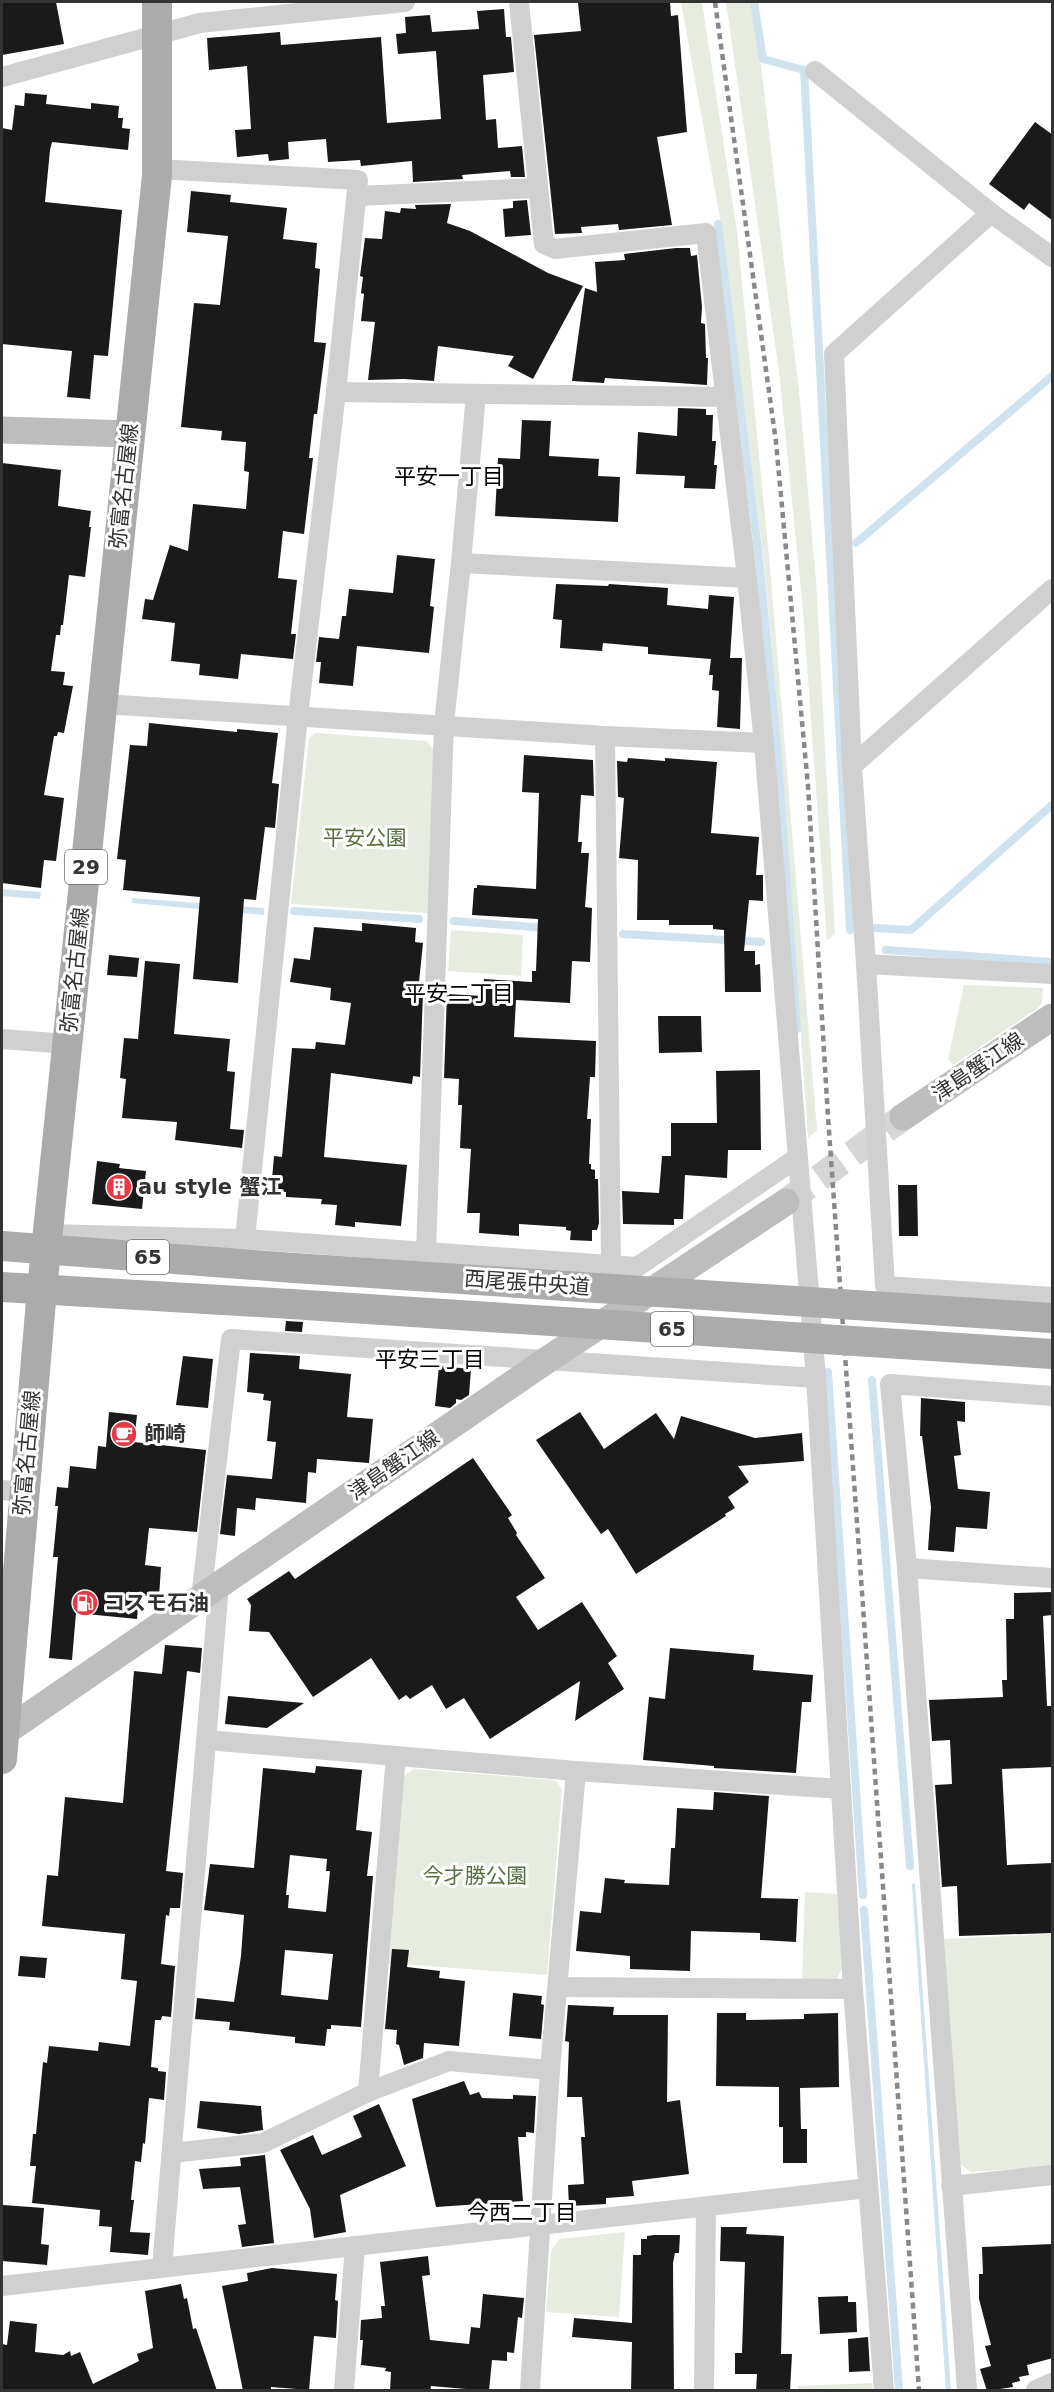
<svg xmlns="http://www.w3.org/2000/svg" width="1054" height="2392" viewBox="0 0 1054 2392" font-family="'DejaVu Sans','Noto Sans JP',sans-serif">
	<style>
		.green { fill: #e6ecdf }
		.water { fill: #cfe2ee }
		.lines { fill: none; stroke-linecap: round; stroke-linejoin: round }
		.stream { stroke: #cfe2ee; stroke-width: 8 }
		.building { fill: #1a1a1a; fill-rule: evenodd }
		.secondary-tunnel { stroke: #d6d6d6; stroke-width: 27; stroke-dasharray: 27 14; stroke-linecap: butt }
		.street { stroke: #d0d0d0; stroke-width: 20 }
		.secondary { stroke: #bdbdbd; stroke-width: 27 }
		.primary { stroke: #ababab; stroke-width: 30 }
		.rail { stroke: #888; stroke-width: 4.5; stroke-dasharray: 6 4.5; stroke-linecap: butt }
		.primary-bridge { stroke: #ababab; stroke-width: 30 }
		.labels { text-anchor: middle; dominant-baseline: central; stroke-width: 6; stroke-linejoin: round; paint-order: stroke }
		.shield { fill: #fff; stroke: #707070; stroke-width: 1.5 }
		.shield-label { font-size: 20px; font-weight: bold; fill: #333 }
		.street-label { font-size: 21px; fill: #333; stroke: #fff }
		.park-label { font-size: 21px; fill: #56703f; stroke: #fff }
		.poi-label { font-size: 21px; font-weight: bold; fill: #333; stroke: #fff; text-anchor: start }
		.neighbourhood-label { font-size: 22px; fill: #000; stroke: #fff }
	</style>
	<rect width="100%" height="100%" fill="#fff"/>
	<g class="green">
		<polygon points="681,2 702,2 737,232 770,567 817,1130 808,1138 781,749 764,562 721,224"/>
		<polygon points="726,2 751,2 761,64 800,401 816,581 835,934 827,941 803,610 779,371"/>
		<polygon points="315,733 427,741 434,751 429,913 291,904 309,738"/>
		<polygon points="451,930 523,935 521,976 448,971"/>
		<polygon points="964,985 1043,988 1042,1002 1038,1008 953,1065 948,1059"/>
		<polygon points="414,1769 555,1780 562,1789 547,1975 389,1963 404,1776"/>
		<polygon points="805,1892 838,1894 842,1967 837,1980 802,1980"/>
		<polygon points="1052,1934 1052,2167 971,2172 959,2163 944,1939"/>
		<polygon points="625,2232 619,2317 546,2312 551,2251 559,2239"/>
		<polygon points="873,2383 873,2390 798,2390 798,2386"/>
	</g>
	<g class="water">
		<polygon points="2,889 41,892 40,899 2,896"/>
		<polygon points="132,898 264,908 264,915 132,903"/>
		<polygon points="915,1883 951,2390 946,2390 912,1884"/>
	</g>
	<g class="lines">
		<g class="stream">
			<polyline points="754,2 763,59 804,70 850,930"/>
			<polyline points="718,224 759,558 777,745 797,1029"/>
			<polyline points="856,543 1052,376"/>
			<polyline points="294,911 419,919"/>
			<polyline points="454,921 546,928"/>
			<polyline points="876,928 911,930 1052,805"/>
			<polyline points="623,934 761,942"/>
			<polyline points="886,950 1052,962"/>
			<polyline points="828,1372 863,1895"/>
			<polyline points="872,1380 910,1866"/>
			<polyline points="864,1910 899,2390"/>
		</g>
	</g>
	<g class="building">
		<polygon points="2,2 56,2 64,44 2,55"/>
		<polygon points="598,2 670,2 671,16 678,15 687,132 657,137 672,225 619,230 618,224 581,227 582,233 555,234 534,35 581,31 578,3"/>
		<polygon points="504,9 506,37 511,37 514,72 483,75 486,120 496,119 498,148 522,146 525,177 511,177 510,171 462,175 463,179 413,182 412,161 361,166 360,160 328,162 326,139 288,142 289,159 269,161 268,154 237,157 235,130 251,129 247,66 209,70 207,38 280,32 281,45 381,37 387,123 441,119 436,51 398,54 396,34 406,33 405,17 430,15 432,32 479,29 477,11"/>
		<polygon points="25,93 47,95 46,104 91,109 91,103 119,106 118,118 123,118 122,128 130,129 128,150 52,142 50,150 45,202 122,210 108,356 94,355 90,399 67,397 72,351 2,344 2,128 12,130 15,105 24,106"/>
		<polygon points="1035,122 1053,135 1053,221 1029,203 1024,210 989,184"/>
		<polygon points="191,191 231,195 230,202 287,208 283,239 317,243 315,268 320,269 314,342 326,343 317,414 314,414 309,458 313,458 304,534 283,531 278,578 297,580 291,634 296,634 293,659 241,654 238,679 199,675 200,664 171,661 175,623 142,619 145,599 153,600 170,545 188,551 193,504 246,509 249,472 244,471 246,442 221,440 222,431 181,427 194,303 220,305 228,236 187,232"/>
		<polygon points="527,200 531,235 505,237 503,209 513,208 513,201"/>
		<polygon points="451,204 447,223 470,231 548,273 583,286 533,379 508,366 514,356 438,346 434,381 404,379 368,380 375,322 361,321 364,294 361,293 363,277 360,276 365,238 382,239 385,211 400,213 401,208 416,209 415,205"/>
		<polygon points="676,248 690,248 691,256 697,255 702,307 701,323 705,324 706,358 708,358 707,385 605,378 604,383 572,381 585,288 597,292 595,262 625,260 624,254"/>
		<polygon points="678,408 706,409 706,415 713,415 712,441 716,441 714,465 717,465 715,489 684,488 685,476 636,474 638,432 677,436"/>
		<polygon points="522,420 551,421 549,456 599,459 598,476 620,477 618,522 495,516 498,458 520,459"/>
		<polygon points="2,463 61,470 58,506 91,511 89,527 91,527 85,577 69,575 63,625 61,625 60,635 56,635 51,671 65,672 63,685 73,686 64,733 58,732 57,736 54,736 44,795 64,798 56,861 44,860 41,888 2,883"/>
		<polygon points="397,555 435,559 430,606 434,607 429,653 357,646 353,686 319,683 321,662 316,662 319,637 339,639 342,616 346,616 349,589 393,593"/>
		<polygon points="556,584 608,586 609,584 668,588 667,605 708,609 709,595 734,597 730,658 742,658 740,729 717,727 719,691 712,690 713,675 709,675 711,659 648,654 648,647 603,643 602,651 560,648 562,620 553,619"/>
		<polygon points="149,723 237,732 237,729 278,733 272,783 279,784 275,828 265,827 256,900 244,899 238,983 193,979 200,897 123,890 126,860 117,859 130,745 147,746"/>
		<polygon points="524,755 593,760 594,796 581,795 578,842 582,842 581,853 589,853 585,907 592,908 590,962 572,961 570,1003 516,1000 514,1037 596,1041 595,1077 590,1077 587,1119 591,1119 589,1164 591,1164 591,1169 595,1170 595,1179 598,1179 599,1223 597,1230 592,1230 592,1241 570,1240 571,1231 566,1230 566,1227 519,1224 519,1236 479,1233 480,1213 467,1213 471,1149 460,1148 462,1105 458,1105 459,1079 444,1078 447,994 483,996 484,979 532,982 532,971 536,971 538,919 472,915 474,888 477,888 477,885 536,889 539,793 522,792"/>
		<polygon points="628,758 665,761 665,758 717,762 711,833 759,837 756,875 763,875 763,901 749,900 744,951 755,951 755,965 760,964 761,992 725,992 724,930 713,929 713,925 669,925 669,920 637,920 638,860 619,858 624,798 618,797 617,761 627,762"/>
		<polygon points="362,923 416,928 415,942 423,943 418,992 423,992 420,1077 413,1076 412,1084 331,1073 324,1157 407,1165 401,1226 355,1222 355,1227 335,1225 337,1205 321,1204 322,1199 286,1197 286,1192 271,1191 274,1156 282,1157 292,1048 315,1049 316,1042 345,1045 351,1003 330,1000 331,988 290,982 294,958 310,960 314,927 362,931"/>
		<polygon points="109,955 139,958 137,977 107,975"/>
		<polygon points="145,961 180,964 174,1034 230,1039 227,1071 235,1072 230,1129 244,1130 242,1148 175,1140 177,1122 122,1118 126,1079 120,1078 124,1038 138,1039"/>
		<polygon points="658,1016 701,1016 702,1052 659,1053"/>
		<polygon points="760,1070 761,1150 728,1150 727,1178 685,1175 683,1219 674,1219 674,1225 623,1224 622,1191 659,1193 662,1156 671,1156 671,1123 717,1123 716,1071"/>
		<polygon points="97,1161 120,1164 119,1168 146,1171 142,1209 92,1204"/>
		<polygon points="898,1185 917,1185 918,1236 899,1236"/>
		<polygon points="286,1321 303,1322 302,1332 285,1331"/>
		<polygon points="250,1353 300,1356 299,1369 351,1374 347,1417 373,1419 369,1463 317,1459 316,1473 308,1472 306,1503 256,1498 255,1510 237,1508 235,1536 220,1534 227,1475 272,1479 276,1442 267,1441 271,1401 263,1400 264,1394 247,1392"/>
		<polygon points="183,1356 213,1359 208,1408 176,1405"/>
		<polygon points="439,1366 471,1369 469,1395 461,1400 456,1399 456,1403 450,1408 435,1406"/>
		<polygon points="921,1398 965,1402 965,1422 957,1421 961,1455 954,1456 958,1489 990,1492 987,1529 956,1527 954,1552 928,1550 931,1507 922,1436 920,1436"/>
		<polygon points="109,1412 137,1415 134,1442 206,1450 197,1532 149,1528 145,1565 161,1567 159,1597 139,1595 137,1619 76,1613 72,1660 49,1658 58,1557 53,1557 58,1506 55,1506 57,1487 68,1488 70,1466 96,1469 98,1446 106,1447"/>
		<polygon points="580,1412 604,1449 656,1413 674,1439 681,1416 755,1438 802,1433 804,1461 738,1466 749,1482 728,1497 735,1508 725,1514 726,1516 636,1574 608,1529 601,1534 536,1440"/>
		<polygon points="473,1458 512,1515 508,1518 517,1533 516,1535 545,1578 516,1597 538,1630 582,1602 617,1656 608,1663 624,1689 575,1721 580,1681 490,1739 464,1698 446,1709 432,1685 410,1699 406,1695 399,1700 371,1658 313,1697 269,1632 249,1631 251,1605 247,1599 289,1571 295,1579"/>
		<polygon points="1052,1592 1052,1615 1043,1616 1047,1706 1053,1706 1053,1767 1002,1769 1007,1865 1053,1863 1053,1933 959,1936 957,1886 942,1887 935,1785 952,1784 950,1740 932,1741 929,1700 1003,1697 1002,1680 1007,1680 1006,1619 1014,1619 1014,1593"/>
		<polygon points="165,1645 202,1648 200,1673 187,1671 166,1871 183,1873 180,1908 170,1908 169,1916 166,1915 161,1964 175,1966 171,2017 162,2016 161,2020 155,2020 151,2067 158,2068 158,2071 166,2072 164,2100 149,2098 145,2144 143,2143 141,2162 135,2161 131,2200 134,2200 130,2232 150,2233 148,2255 110,2252 112,2227 99,2226 100,2210 32,2203 36,2166 30,2166 33,2134 36,2134 43,2062 47,2063 49,2046 98,2051 99,2042 130,2046 137,1981 121,1979 125,1934 42,1926 47,1875 58,1876 65,1797 123,1803 134,1671 162,1674"/>
		<polygon points="670,1648 754,1655 753,1670 813,1675 811,1702 802,1702 796,1773 714,1768 714,1766 643,1760 649,1697 665,1699"/>
		<polygon points="228,1696 304,1703 267,1728 225,1724"/>
		<path d="M316 1766 362 1770 356 1830 372 1832 367 1876H373L361 2027 331 2025V2029H327L325 2046 295 2043V2037L229 2030 230 2022 195 2019 197 1998 234 2002 241 1956 244 1915 204 1910 210 1864 254 1868 263 1768 315 1773ZM290 1855 327 1859 326 1871H330L326 1912 288 1908 289 1895H286ZM285 1950 333 1954 328 2000 281 1995Z"/>
		<polygon points="714,1792 769,1796 761,1898 798,1899 796,1942 760,1940 760,1933 691,1931 690,1971 630,1969 630,1956 576,1951 580,1911 601,1913 605,1878 625,1880 624,1883 669,1885 671,1848 675,1848 677,1808 713,1810"/>
		<polygon points="392,1949 409,1950 407,1967 440,1971 439,1978 465,1981 459,2046 424,2043 423,2058 404,2065 399,2045 396,2044 397,2030 385,2029"/>
		<polygon points="20,1956 47,1958 45,1978 18,1976"/>
		<polygon points="513,1993 542,1996 541,2004 544,2005 541,2039 509,2036"/>
		<polygon points="568,2005 614,2007 613,2015 668,2015 667,2102 680,2100 689,2174 632,2181 634,2196 606,2198 606,2204 569,2206 568,2185 584,2184 581,2137 585,2137 582,2097 567,2097 569,2042 565,2041"/>
		<polygon points="717,2013 746,2013 746,2020 804,2019 804,2014 838,2013 839,2087 800,2088 801,2129 807,2129 807,2163 783,2163 783,2127 779,2127 779,2087 716,2086"/>
		<polygon points="464,2081 470,2095 479,2092 482,2098 513,2099 513,2095 536,2096 534,2133 526,2132 526,2137 518,2137 523,2201 436,2207 412,2099"/>
		<polygon points="200,2101 261,2106 263,2130 239,2134 197,2128"/>
		<polygon points="379,2104 406,2166 340,2195 346,2232 314,2238 310,2209 280,2150 313,2135 322,2155 362,2137 353,2116"/>
		<polygon points="265,2155 274,2243 242,2247 238,2225 246,2224 240,2187 203,2189 199,2169 241,2166 240,2158"/>
		<polygon points="3,2205 44,2208 41,2244 49,2245 47,2265 2,2261"/>
		<polygon points="721,2227 747,2227 746,2234 784,2236 781,2354 792,2354 790,2391 756,2391 757,2374 735,2374 735,2353 742,2353 745,2262 720,2261"/>
		<polygon points="654,2235 680,2235 679,2253 675,2253 673,2263 674,2391 631,2391 632,2342 572,2337 574,2318 632,2323 633,2255 641,2255 641,2239 647,2239 647,2236"/>
		<polygon points="1053,2244 1053,2358 1027,2365 1029,2375 1019,2377 1020,2381 1012,2383 1013,2387 987,2391 980,2369 991,2366 985,2346 991,2345 979,2299 979,2274 983,2274 982,2247"/>
		<polygon points="428,2256 430,2275 422,2276 430,2340 469,2344 471,2327 480,2328 483,2294 524,2298 522,2318 518,2317 514,2353 507,2352 507,2361 492,2360 489,2391 431,2386 430,2391 390,2391 391,2372 385,2371 386,2368 361,2365 363,2340 360,2340 361,2320 382,2318 381,2306 385,2306 380,2262"/>
		<polygon points="272,2268 337,2274 335,2300 338,2301 336,2338 314,2336 309,2390 271,2387 271,2391 243,2391 222,2286 248,2281 247,2273"/>
		<polygon points="181,2284 184,2299 187,2298 193,2329 196,2328 217,2391 2,2391 2,2344 7,2345 10,2321 37,2324 35,2352 63,2355 70,2351 71,2356 80,2352 93,2384 139,2361 137,2354 153,2348 145,2291"/>
		<polygon points="848,2296 848,2302 856,2302 857,2332 820,2334 818,2297"/>
		<polygon points="868,2337 870,2371 849,2372 848,2339"/>
	</g>
	<g class="lines">
		<polyline class="secondary-tunnel" points="786,1202 903,1117"/>
		<g class="street">
			<polyline points="519,2 544,244 555,249 706,233 747,578 764,743 816,1378 853,1989 884,2390"/>
			<polyline points="815,71 991,213 1052,257"/>
			<polyline points="2,77 200,23 405,2"/>
			<polyline points="157,169 358,180 336,392 298,716 245,1239"/>
			<polyline points="357,196 538,188"/>
			<polyline points="336,392 726,397"/>
			<polyline points="461,563 747,578"/>
			<polyline points="103,704 605,736 764,743"/>
			<polyline points="605,736 611,1265"/>
			<polyline points="852,766 1052,589"/>
			<polyline points="866,964 852,766 834,354 991,213"/>
			<polyline points="1052,974 866,964 885,1286 1052,1297"/>
			<polyline points="2,1039 68,1044"/>
			<polyline points="48,1234 245,1239 637,1267 797,1158"/>
			<polyline points="426,1252 444,724 461,563 476,394"/>
			<polyline points="2,1490 24,1492"/>
			<polyline points="907,1568 1052,1578"/>
			<polyline points="201,1598 231,1339 816,1378"/>
			<polyline points="206,1740 576,1771 841,1789"/>
			<polyline points="558,1987 853,1989"/>
			<polyline points="368,2092 396,1756"/>
			<polyline points="172,2153 263,2143 368,2092 449,2061 550,2070"/>
			<polyline points="951,2186 1052,2175"/>
			<polyline points="162,2267 219,1586"/>
			<polyline points="2,2286 868,2188"/>
			<polyline points="344,2390 355,2246"/>
			<polyline points="530,2390 550,2070 576,1771"/>
			<polyline points="704,2390 706,2207"/>
			<polyline points="967,2390 907,1568 890,1384 1052,1396"/>
			<polyline points="1036,2390 1052,2383"/>
		</g>
		<g class="secondary">
			<polyline points="2,430 129,434"/>
			<polyline points="903,1117 1052,1017"/>
			<polyline points="2,1734 547,1360 786,1202"/>
		</g>
		<g class="primary">
			<polyline points="2,1246 294,1268"/>
			<polyline points="2,1287 291,1304"/>
			<polyline points="2,1759 42,1289 157,175 157,2"/>
		</g>
		<polyline class="rail" points="715,2 776,442 808,786 828,1117 919,2390"/>
		<g class="primary-bridge">
			<polyline points="294,1268 1052,1318"/>
			<polyline points="291,1304 1052,1354"/>
		</g>
	</g>
	<defs>
		<symbol id="building-disc" viewBox="-11 -11 22 22"><circle r="9.5" fill="#e63946" stroke="#fff"/><path d="M-4-6H4V6H1V3H-1V6H-4ZM-2.5-4.3h1.7v1.8h-1.7ZM.8-4.3h1.7v1.8H.8ZM-2.5-1h1.7V.8h-1.7ZM.8-1h1.7V.8H.8Z" fill="#fff"/></symbol>
		<symbol id="cafe-disc" viewBox="-11 -11 22 22"><circle r="9.5" fill="#e63946" stroke="#fff"/><path d="M-5.5-4.5H6V0H3Q3 3.5 0 3.5H-2.5Q-5.5 3.5-5.5 0ZM3-3.2v2h1.7v-2ZM-6 4.5H4V6H-6Z" fill="#fff"/></symbol>
		<symbol id="fuel-disc" viewBox="-11 -11 22 22"><circle r="9.5" fill="#e63946" stroke="#fff"/><path d="M-5.5-6h7V0h2V4h1.3V-2.5L3-4.5l.8-.8L6-3V5H2.5V1h-1V6h-7ZM-4.2-4.7v3.2H.2V-4.7Z" fill="#fff"/></symbol>
	</defs>
	<g fill-rule="evenodd">
		<use href="#building-disc" x="104" y="1172" width="30" height="30"/>
		<use href="#cafe-disc" x="109" y="1419" width="30" height="30"/>
		<use href="#fuel-disc" x="70" y="1588" width="30" height="30"/>
	</g>
	<g class="labels">
		<g class="shield">
			<rect x="65" y="850" width="42" height="34" rx="4.5"/>
			<rect x="127" y="1240" width="42" height="34" rx="4.5"/>
			<rect x="651" y="1312" width="42" height="34" rx="4.5"/>
		</g>
		<g class="shield-label">
			<text x="86" y="867">29</text>
			<text x="148" y="1257">65</text>
			<text x="672" y="1329">65</text>
		</g>
		<g class="street-label">
			<text transform="translate(124 486) rotate(-84)">弥富名古屋線</text>
			<text transform="translate(75 970) rotate(-84)">弥富名古屋線</text>
			<text transform="translate(978 1067) rotate(-34)">津島蟹江線</text>
			<text transform="translate(527 1283) rotate(4)">西尾張中央道</text>
			<text transform="translate(27 1453) rotate(-85)">弥富名古屋線</text>
			<text transform="translate(394 1465) rotate(-35)">津島蟹江線</text>
		</g>
		<g class="park-label">
			<text x="365" y="838">平安公園</text>
			<text x="475" y="1876">今才勝公園</text>
		</g>
		<g class="poi-label">
			<text x="138" y="1187">au style 蟹江</text>
			<text x="144" y="1434">師崎</text>
			<text x="104" y="1603">コスモ石油</text>
		</g>
		<g class="neighbourhood-label">
			<text x="449" y="476">平安一丁目</text>
			<text x="459" y="993">平安二丁目</text>
			<text x="430" y="1359">平安三丁目</text>
			<text x="522" y="2212">今西二丁目</text>
		</g>
	</g>
	<rect width="1054" height="2392" fill="none" stroke="#333333" stroke-width="6"/>
</svg>
